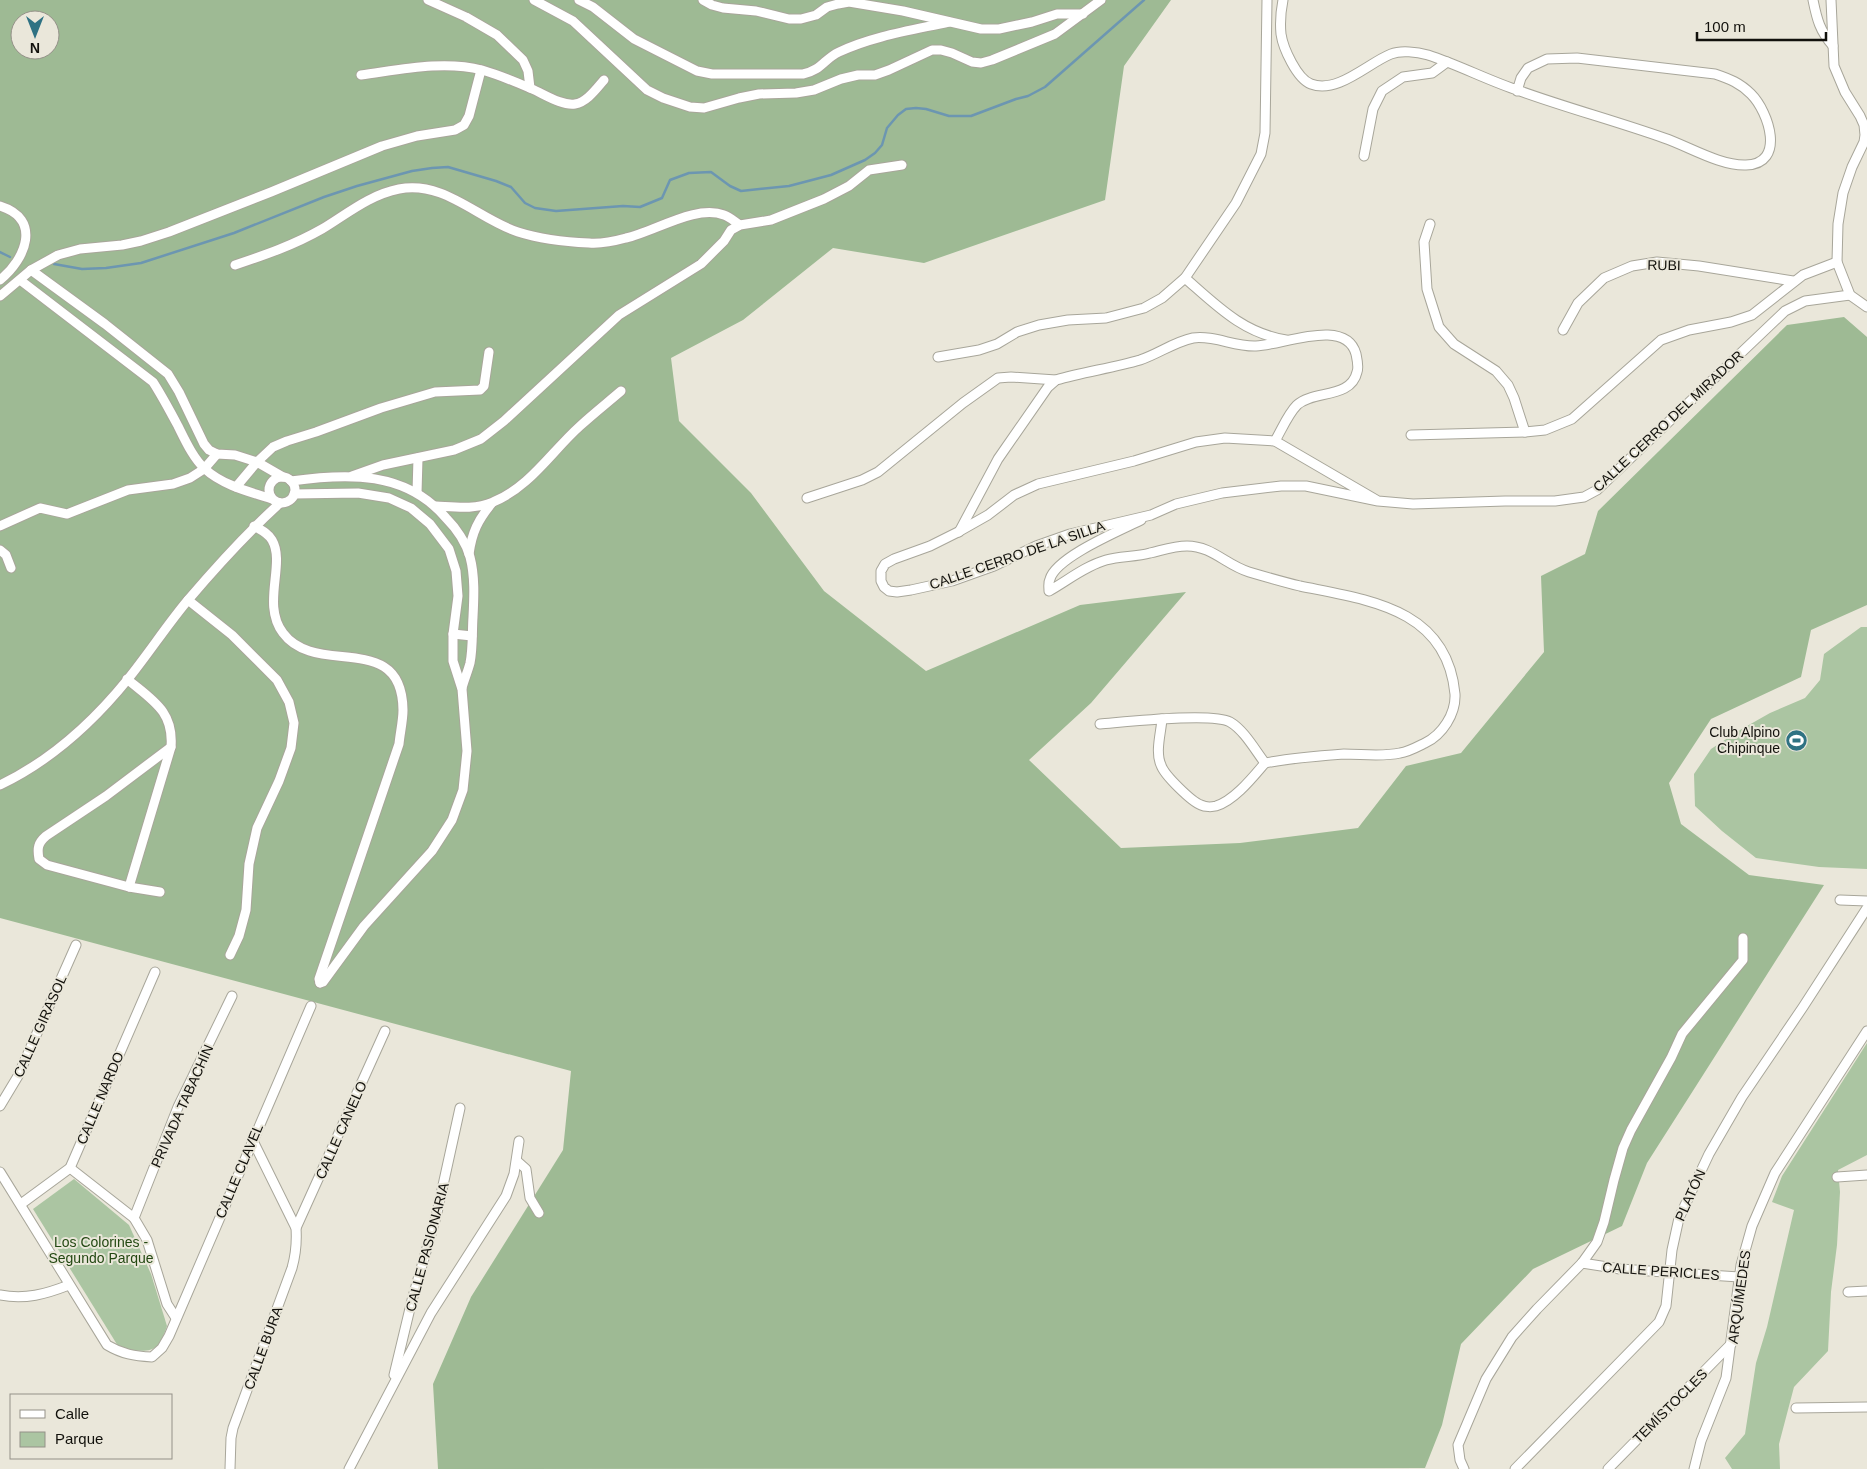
<svg xmlns="http://www.w3.org/2000/svg" width="1867" height="1469" viewBox="0 0 1867 1469" font-family="Arial,sans-serif">
	<style>
		.green { fill: #abc5a2 }
		.forest { fill: #9eba94; fill-rule: evenodd }
		.lines { fill: none; stroke-linecap: round; stroke-linejoin: round }
		.stream { stroke: #6c96b1; stroke-width: 2.5 }
		.minor-casing { stroke: #a8a69a; stroke-width: 11 }
		.minor { stroke: #fff; stroke-width: 9 }
		.labels { text-anchor: middle; dominant-baseline: central; stroke-width: 4; stroke-linejoin: round; paint-order: stroke }
		.street-label { font-size: 14px; fill: #12110c; stroke: #eae7da }
		.poi-label { font-size: 14px; fill: #12110c; stroke: #eae7da; text-anchor: end }
		.park-label { font-size: 14px; fill: #234812; stroke: #eae7da }
	</style>
	<rect width="100%" height="100%" fill="#eae7da"/>
	<g class="green">
		<polygon points="1861,627 1867,627 1867,869 1819,867 1756,858 1722,831 1695,806 1694,774 1711,749 1740,730 1770,713 1805,698 1820,680 1824,654"/>
		<polygon points="1867,1043 1867,1155 1838,1170 1840,1192 1837,1245 1831,1292 1828,1351 1794,1387 1779,1444 1780,1469 1732,1469 1725,1458 1745,1434 1756,1363 1767,1327 1794,1210 1772,1202 1782,1176"/>
		<path d="M74 1179 129 1225 151 1274 167 1326C165 1332 162 1340 158 1345 149 1355 129 1350 118 1346L33 1209Z"/>
	</g>
	<path class="forest" d="M0 0H1171L1124 66 1105 200 924 263 833 248 743 320 671 358 679 421 751 493 824 591 926 671 1080 605 1186 592 1091 703 1029 760 1121 848 1240 843 1358 828 1406 766 1461 753 1544 652 1541 576 1585 554 1598 511 1787 325 1844 317 1867 337V605L1811 630 1801 677 1711 719 1669 783 1681 824 1749 875 1824 885 1647 1163 1622 1226 1533 1269 1461 1344 1442 1425 1425 1468 438 1469 433 1384 471 1297 563 1150 571 1071 0 918ZM20 20H50V50H20Z"/>
	<g class="lines">
		<g class="stream">
			<polyline points="0,252 10,257"/>
			<polyline points="54,264 82,269 106,268 141,263 234,233 324,197 357,186 412,171 432,168 448,167 496,181 511,187 525,203 535,208 556,211 623,206 640,207 662,198 670,180 689,173 711,172 730,186 741,191 789,186 831,175 865,160 875,153 882,145 887,128 898,115 906,109 916,108 926,109 949,116 971,116 1016,99 1028,96 1045,87 1144,0"/>
		</g>
		<defs>
			<g id="minor">
				<polyline points="428,0 466,17 497,35 523,60 528,71 530,88"/>
				<polyline points="534,0 573,21 647,90 663,98 690,107 704,108 739,98 759,94 796,93 814,90 841,79 858,75 875,75 889,70 932,50 941,50 952,53 972,62 981,63 992,60 1055,34 1101,0"/>
				<path d="M579 0 593 7 634 39 697 71 712 74H803C822 70 824 59 839 52 873 36 913 30 949 22"/>
				<polyline points="703,0 712,5 723,8 756,11 789,19 801,19 816,15 827,7 838,4 849,2 903,11 981,29 999,29 1032,22 1057,14 1083,14"/>
				<path d="M1283 0C1281 10 1280 24 1281 34 1283 48 1297 79 1311 84 1338 94 1368 63 1391 54 1401 50 1417 52 1428 55 1459 65 1489 81 1520 91 1567 108 1616 121 1664 138 1688 146 1720 166 1746 165 1786 164 1769 112 1751 94 1740 83 1730 79 1715 74L1577 58 1547 59 1528 68 1521 78 1517 91"/>
				<path d="M1813 0C1817 20 1820 31 1833 46"/>
				<polyline points="1831,0 1834,66 1845,92 1860,116 1864,125 1865,135 1864,142 1852,167 1843,193 1838,224 1837,262 1850,295 1867,307"/>
				<path d="M361 75C399 70 443 60 482 70 499 75 516 82 532 89 544 94 562 106 575 104 587 102 596 89 604 80"/>
				<polyline points="1364,156 1373,109 1382,91 1403,77 1432,73 1447,62"/>
				<path d="M0 206C42 219 26 259 0 280"/>
				<polyline points="1430,224 1424,242 1427,289 1439,327 1454,344 1496,371 1508,385 1514,398 1525,432"/>
				<path d="M235 265C265 255 294 245 322 229 347 214 369 195 399 189 444 180 478 219 518 232 540 239 566 242 589 243 600 244 615 241 626 238 654 232 696 204 724 215 730 217 735 222 740 225"/>
				<polyline points="31,270 105,324 168,374 179,392 204,444 209,450 217,454 235,455 257,462 283,477"/>
				<path d="M1185 278C1217 306 1243 333 1286 340"/>
				<path d="M20 280 153 382C162 396 170 411 178 426 185 440 193 458 205 469 222 485 250 492 272 499"/>
				<polyline points="0,296 31,270 58,255 80,249 122,245 141,241 169,232 271,192 382,146 417,136 455,130 464,125 469,116 481,70"/>
				<polyline points="1563,330 1578,303 1604,278 1632,266 1657,262 1699,266 1793,281"/>
				<polyline points="938,357 979,350 997,344 1017,332 1039,325 1068,320 1106,318 1144,308 1162,298 1185,278 1236,203 1261,154 1265,133 1267,0"/>
				<polyline points="1411,435 1525,432 1545,430 1572,419 1661,340 1689,330 1731,322 1752,315 1803,275 1837,262"/>
				<polyline points="352,476 383,465 454,450 481,439 504,421 619,315 701,264 724,241 731,230 740,225 771,220 824,199 849,186 869,170 902,165"/>
				<circle cx="282" cy="490" r="13"/>
				<path d="M291 481C348 473 406 471 446 518 456 528 466 543 470 557 475 576 474 597 473 617 472 632 473 648 470 663 468 671 464 680 462 688"/>
				<polyline points="236,487 257,462 273,447 287,441 316,432 381,408 435,392 480,390 484,386 489,352"/>
				<polyline points="417,493 418,458"/>
				<polyline points="294,494 358,493 389,498 411,508 430,524 449,549 456,571 458,596 453,634 453,661 462,689 467,751 463,790 452,820 432,851 364,926 323,982 320,983"/>
				<polyline points="807,498 862,480 878,472 963,403 998,378 1011,377 1056,380"/>
				<polyline points="1378,501 1275,441 1225,438 1196,442 1134,461 1038,484 1014,495 988,515 958,532 930,546 894,559 885,564 881,571 881,581 884,587 889,591 897,592 911,590 952,581 994,566 1036,546 1070,534 1151,515 1176,504 1222,493 1281,486 1306,486 1378,501 1413,504 1505,501 1555,501 1584,497 1597,490 1785,311 1805,301 1850,295"/>
				<path d="M436 506C455 507 475 510 493 502 530 487 551 452 580 426 593 414 607 403 621 391"/>
				<polyline points="0,526 40,508 67,514 128,490 173,484 190,478 204,469 217,454"/>
				<path d="M254 526C261 530 268 533 272 540 286 564 261 604 283 633 316 678 402 629 403 710 403 721 400 733 399 744L319 979 320 983"/>
				<path d="M959 532 998 459 1048 387 1056 380C1083 372 1113 368 1140 360 1158 354 1174 342 1193 338 1214 335 1235 347 1256 346 1283 345 1346 317 1356 354 1357 359 1359 367 1357 372 1351 399 1313 390 1297 405 1288 414 1282 429 1275 441"/>
				<polyline points="0,550 6,555 11,568"/>
				<path d="M469 554C472 532 478 520 492 503"/>
				<polyline points="188,600 232,635 277,680 289,702 294,723 291,748 279,781 257,828 249,864 246,910 239,936 230,955"/>
				<polyline points="453,634 472,636"/>
				<path d="M127 679C152 700 174 711 171 747L129 887"/>
				<path d="M1162 719C1161 733 1155 752 1161 765 1164 775 1192 802 1201 805 1205 807 1212 807 1216 806 1234 801 1253 777 1265 763"/>
				<path d="M1100 724C1125 722 1212 712 1230 722 1244 730 1255 750 1265 763 1291 758 1317 756 1344 754 1362 754 1382 757 1400 753 1408 752 1417 747 1425 743 1442 735 1456 714 1455 694 1447 608 1368 600 1300 586 1283 582 1266 577 1249 572 1226 565 1212 546 1187 546 1174 546 1163 550 1150 553 1136 557 1120 556 1106 560 1085 566 1067 581 1049 591 1049 587 1048 583 1050 579 1056 557 1121 530 1141 520"/>
				<path d="M0 785C50 761 94 721 128 679 149 653 167 625 188 600 217 566 247 533 280 503"/>
				<path d="M160 892 129 887 47 865 39 859C37 848 38 843 46 836L106 796 171 747"/>
				<polyline points="1840,900 1867,901"/>
				<polyline points="0,1106 18,1076 76,945"/>
				<polyline points="517,1161 526,1169 530,1198 539,1213"/>
				<polyline points="70,1168 134,1218 147,1240 167,1304 176,1318"/>
				<path d="M0 1172 107 1345C122 1354 134 1356 152 1357L162 1348 169 1336 311 1006"/>
				<polyline points="1837,1177 1867,1175"/>
				<polyline points="21,1204 70,1168 155,972"/>
				<polyline points="134,1218 178,1107 232,996"/>
				<polyline points="296,1228 385,1031"/>
				<polyline points="1582,1263 1620,1269 1739,1277"/>
				<polyline points="1848,1292 1867,1291"/>
				<path d="M0 1295C25 1300 46 1294 69 1285"/>
				<polyline points="394,1375 412,1300 436,1217 460,1108"/>
				<polyline points="1796,1408 1867,1407"/>
				<path d="M230 1469 231 1438 233 1428 292 1268C296 1254 297 1243 296 1228L253 1141"/>
				<polyline points="349,1469 431,1313 506,1196 514,1174 519,1141"/>
				<polyline points="1464,1469 1460,1460 1458,1445 1486,1379 1512,1337 1537,1309 1582,1263 1597,1242 1604,1222 1614,1180 1623,1148 1631,1130 1671,1058 1682,1034 1743,960 1743,938"/>
				<polyline points="1515,1469 1659,1322 1666,1306 1672,1250 1679,1218 1709,1154 1742,1097 1803,1007 1867,908"/>
				<polyline points="1608,1469 1732,1343"/>
				<polyline points="1694,1469 1701,1441 1726,1378 1741,1265 1752,1226 1775,1173 1867,1031"/>
			</g>
		</defs>
		<use href="#minor" class="minor-casing"/>
		<use href="#minor" class="minor"/>
	</g>
	<defs>
		<symbol id="stadium-disc" viewBox="-11 -11 22 22"><circle r="9.5" fill="#2f7283" stroke="#eae7da"/><path d="M0-5a6.5 5 0 1 0 0 10a6.5 5 0 1 0 0-10ZM-3.5-1.8h7v3.6h-7Z" fill="#fff"/></symbol>
	</defs>
	<g fill-rule="evenodd">
		<use href="#stadium-disc" x="1784" y="728" width="25" height="25"/>
	</g>
	<g class="labels">
		<g class="street-label">
			<text transform="translate(1664 265) rotate(1)">RUBI</text>
			<text transform="translate(1668 421) rotate(-43)">CALLE CERRO DEL MIRADOR</text>
			<text transform="translate(1017 555) rotate(-19)">CALLE CERRO DE LA SILLA</text>
			<text transform="translate(40 1026) rotate(-66)">CALLE GIRASOL</text>
			<text transform="translate(100 1098) rotate(-67)">CALLE NARDO</text>
			<text transform="translate(182 1106) rotate(-66)">PRIVADA TABACHÍN</text>
			<text transform="translate(341 1130) rotate(-66)">CALLE CANELO</text>
			<text transform="translate(239 1171) rotate(-67)">CALLE CLAVEL</text>
			<text transform="translate(1690 1195) rotate(-66)">PLATÓN</text>
			<text transform="translate(427 1247) rotate(-75)">CALLE PASIONARIA</text>
			<text transform="translate(1661 1271) rotate(4)">CALLE PERICLES</text>
			<text transform="translate(1739 1297) rotate(-82)">ARQUÍMEDES</text>
			<text transform="translate(263 1348) rotate(-70)">CALLE BURA</text>
			<text transform="translate(1670 1406) rotate(-45)">TEMÍSTOCLES</text>
		</g>
		<g class="poi-label">
			<text x="1780" y="732">Club Alpino<tspan x="1780" dy="16">Chipinque</tspan></text>
		</g>
		<g class="park-label">
			<text x="101" y="1242">Los Colorines -<tspan x="101" dy="16">Segundo Parque</tspan></text>
		</g>
	</g>
	<rect x="10" y="1394" width="162" height="65" fill="#eae7da" stroke="#949188"/>
	<rect x="20" y="1410" width="25" height="8" fill="#ffffff" stroke="#949188"/>
	<text x="55" y="1419" font-size="15" fill="#12110c">Calle</text>
	<rect x="20" y="1432" width="25" height="15" fill="#abc5a2" stroke="#949188"/>
	<text x="55" y="1444" font-size="15" fill="#12110c">Parque</text>
	<g transform="translate(35 35) rotate(180)"><circle r="24" fill="#eae7da" stroke="#949188"/>
	<path d="M0-4L9 19L0 12L-9 19Z" fill="#2f7283"/>
	<text y="-8" font-size="14" font-weight="bold" text-anchor="middle" fill="#12110c">N</text>
	</g>
	<path d="M1697 32v8h129v-8" fill="none" stroke="#12110c" stroke-width="2.5"/>
	<text x="1704" y="32" font-size="15" fill="#12110c" stroke="#eae7da" stroke-width="4" paint-order="stroke">100 m</text>
</svg>
